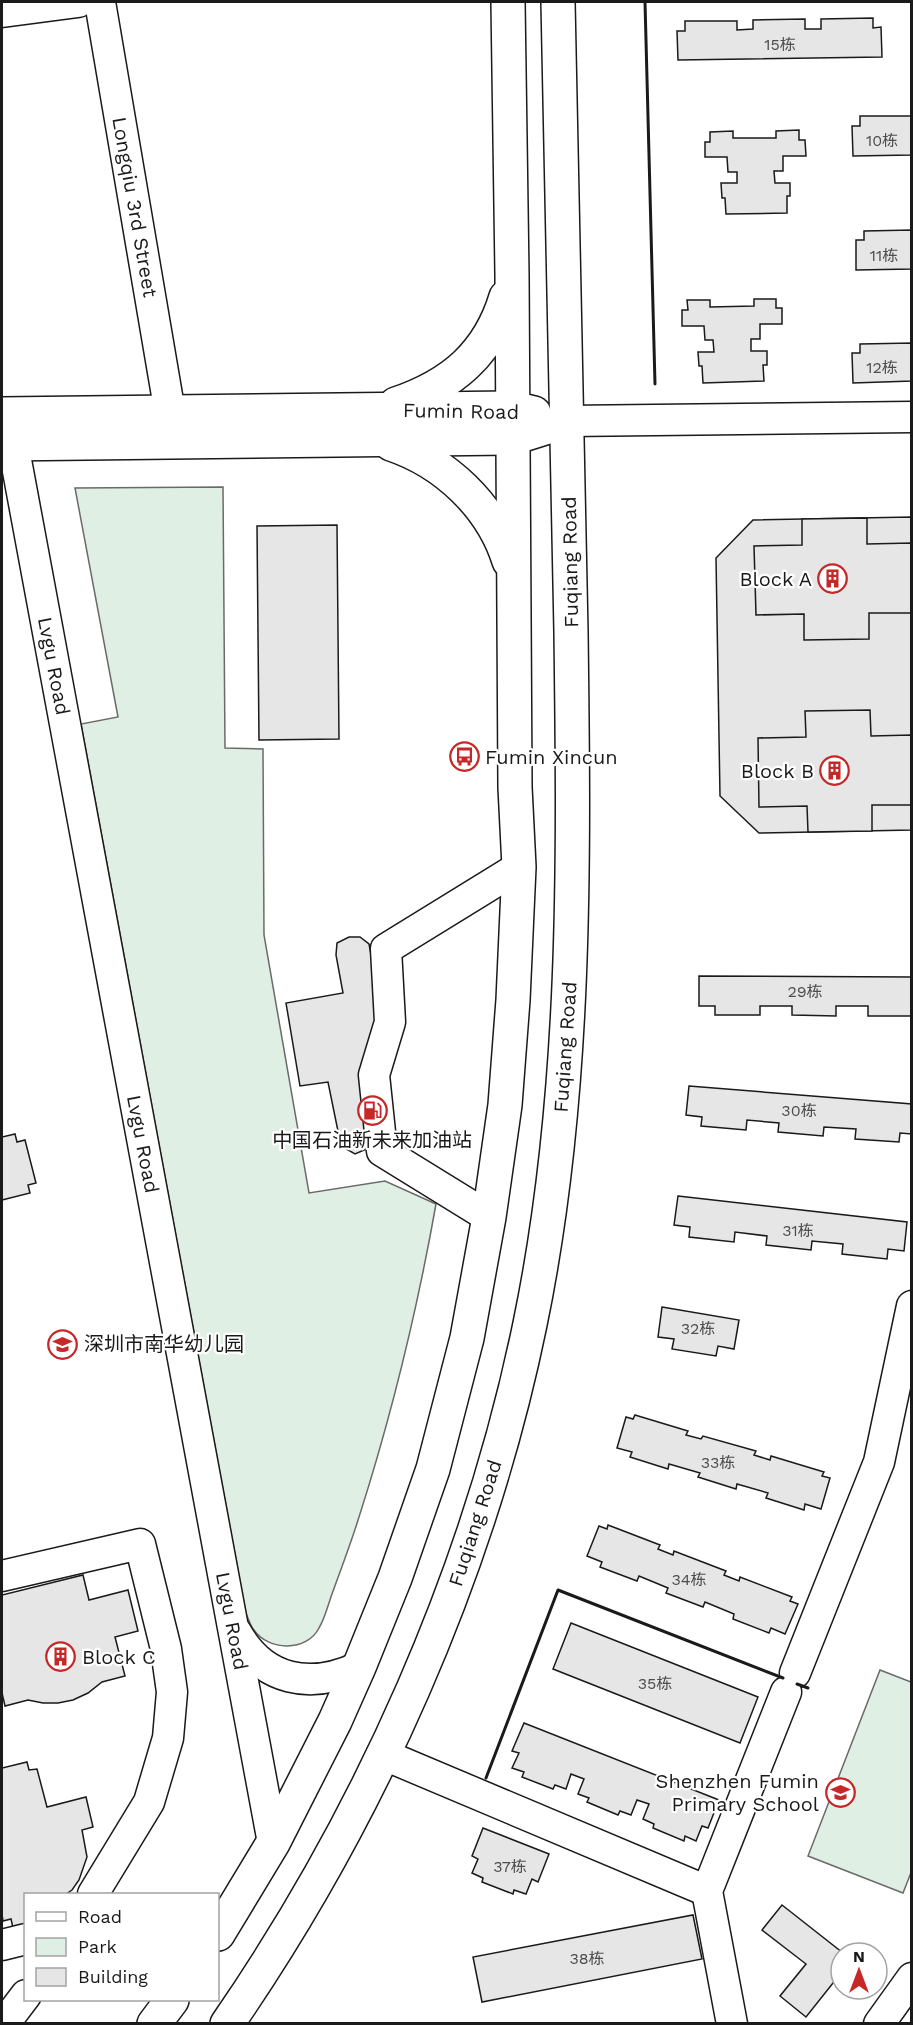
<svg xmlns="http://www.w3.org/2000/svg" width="913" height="2025" viewBox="0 0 913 2025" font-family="'Work Sans','Noto Sans SC',sans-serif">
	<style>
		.green { fill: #e0efe3; stroke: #6a6a6a; stroke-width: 1.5 }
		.building { fill: #e6e6e6; stroke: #1a1a1a; stroke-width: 1.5 }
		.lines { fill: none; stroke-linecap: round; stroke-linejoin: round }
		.minor-casing { stroke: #1a1a1a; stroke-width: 33 }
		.major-casing { stroke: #1a1a1a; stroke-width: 36 }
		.minor { stroke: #fff; stroke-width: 30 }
		.major { stroke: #fff; stroke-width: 33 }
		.wall { stroke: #1a1a1a; stroke-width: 3 }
		.labels { text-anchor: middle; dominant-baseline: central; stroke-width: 4.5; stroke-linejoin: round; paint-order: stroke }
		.number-label { font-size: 16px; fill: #4d4d4d }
		.street-label { font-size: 20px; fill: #1a1a1a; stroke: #fff }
		.poi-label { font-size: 20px; fill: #1a1a1a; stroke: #fff; text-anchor: end }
	</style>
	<rect width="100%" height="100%" fill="#fff"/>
	<g class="green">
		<path d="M223 487 225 748 263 749 264 935 309 1193 385 1181 436 1204C417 1311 392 1414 359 1517 351 1543 341 1569 332 1594 328 1605 325 1618 319 1628 307 1652 268 1651 254 1630 250 1626 249 1619 246 1614L81 724 118 717 75 488Z"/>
		<polygon points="880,1670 911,1682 912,1870 903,1893 808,1856"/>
	</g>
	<g class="building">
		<polygon points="873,18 873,28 881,27 882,57 678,60 677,31 685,31 685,21 737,21 737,30 753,29 753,20 805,19 805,29 821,29 821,19"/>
		<polygon points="860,116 912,116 912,155 853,156 852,126 860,126"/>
		<polygon points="799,130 799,140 805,140 806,156 783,156 783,171 774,171 775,183 790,183 790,196 787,196 787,213 726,214 725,198 722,198 721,183 737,183 737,172 728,172 727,157 705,157 705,142 710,142 710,132 733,131 733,138 776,138 776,131"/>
		<polygon points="912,230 912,269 856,270 856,240 864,240 864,231"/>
		<polygon points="754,299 776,299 776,308 782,308 782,324 760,324 760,339 751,339 751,351 767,351 767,365 763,365 764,381 703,383 702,366 699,366 698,352 714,352 713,340 705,340 704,326 682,326 682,310 688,310 687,300 710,300 710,307 754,306"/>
		<polygon points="912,343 912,381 853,383 852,353 860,353 860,344"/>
		<polygon points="912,517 912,830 759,833 720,796 716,558 753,520"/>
		<polygon points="867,518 867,544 912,543 912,613 869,613 869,639 804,640 804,614 756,615 754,546 802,545 802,519"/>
		<polygon points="337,525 339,739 259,740 257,526"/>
		<polygon points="870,710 871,736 912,735 912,805 872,805 872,831 808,832 807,806 759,807 758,738 806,737 805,711"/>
		<polygon points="349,937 360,937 369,944 380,1000 369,1148 355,1154 341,1146 328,1082 300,1086 286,1003 343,993 336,955 337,943"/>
		<polygon points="699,976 912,977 912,1016 868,1016 868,1006 836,1006 836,1016 792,1015 792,1006 760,1006 760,1015 715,1015 715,1006 699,1006"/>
		<polygon points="689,1086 912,1104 912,1134 900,1133 899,1142 855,1139 856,1129 824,1127 823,1136 778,1132 779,1123 747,1120 746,1130 701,1126 702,1117 686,1115"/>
		<polygon points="15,1134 17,1142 25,1140 36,1183 28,1185 30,1193 2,1200 2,1137"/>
		<polygon points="678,1196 907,1222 904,1251 888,1249 887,1259 842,1254 843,1244 812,1241 811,1250 766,1245 767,1236 735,1232 734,1242 689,1237 690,1227 674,1225"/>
		<polygon points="662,1307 739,1320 734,1349 718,1346 716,1356 672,1349 674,1339 658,1337"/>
		<polygon points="635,1415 688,1431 686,1435 701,1439 703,1436 756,1451 754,1455 770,1460 771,1456 824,1472 822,1476 830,1478 821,1509 805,1504 804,1510 766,1498 768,1493 737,1484 736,1489 698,1477 700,1473 669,1464 668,1469 630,1457 632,1452 617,1448 626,1417 633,1419"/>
		<polygon points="608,1525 660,1545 658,1549 673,1555 674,1551 726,1571 724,1575 739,1581 740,1577 792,1597 790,1601 798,1604 785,1634 771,1628 769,1633 733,1619 734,1614 705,1602 703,1607 666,1593 668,1588 639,1576 637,1581 600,1567 602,1562 587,1556 599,1526 607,1529"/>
		<polygon points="83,1575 89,1600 128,1590 138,1631 115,1637 125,1676 102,1682 88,1693 73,1700 58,1703 43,1703 28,1700 5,1706 2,1693 2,1595"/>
		<polygon points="571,1623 758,1697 740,1743 553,1669"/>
		<polygon points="524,1723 719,1800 708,1828 702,1826 696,1841 685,1836 684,1841 653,1828 654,1824 643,1819 649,1804 637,1800 631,1815 620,1811 618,1815 587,1802 589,1798 578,1794 584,1779 571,1774 566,1789 555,1785 553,1789 522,1777 524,1772 512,1768 519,1753 512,1751"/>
		<polygon points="27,1762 29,1770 37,1769 47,1807 86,1797 93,1827 82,1830 87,1857 79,1880 72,1890 66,1894 26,1894 26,1925 13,1928 11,1919 3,1921 2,1914 2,1768"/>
		<polygon points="483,1828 549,1854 538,1882 532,1879 526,1894 514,1890 513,1894 482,1882 483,1878 472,1873 478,1859 472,1856"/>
		<polygon points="782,1905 843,1953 841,1953 841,1973 806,2017 780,1996 806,1964 762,1930"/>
		<polygon points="693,1915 702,1959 482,2002 473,1957"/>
	</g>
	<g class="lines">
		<defs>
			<g id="minor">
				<polyline points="100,2 170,413"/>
				<polyline points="2,12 78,2"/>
				<polyline points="567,421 912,417"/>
				<polyline points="13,444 273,1843"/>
				<polyline points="489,1217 382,1151 374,1075 390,1022 386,949 519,867"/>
				<polyline points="2,1576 140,1544 166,1649 172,1692 168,1738 149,1802 93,1894"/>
				<path d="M236 1632C263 1681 310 1690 359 1667"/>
				<polyline points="795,1673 879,1462 912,1306"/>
				<polyline points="382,1754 707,1891"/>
				<polyline points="2,1945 26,1939"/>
				<polyline points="4,2024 26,1995"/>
				<polyline points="732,2024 707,1891 786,1692"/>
				<polyline points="879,2024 912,1978"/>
			</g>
			<g id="major">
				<path d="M396 404C452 385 489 354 506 297"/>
				<polyline points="2,414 513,408 534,413"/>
				<polyline points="2,444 513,438 567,421"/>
				<path d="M391 444C445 462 492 506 509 561"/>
				<polyline points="218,1934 273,1843 335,1721 359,1667 395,1578 433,1469 467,1338 489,1217 505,1105 513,1000 519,867 515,787 512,275 508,2"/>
				<polyline points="154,2024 172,2000"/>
				<path d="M227 2024C371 1815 479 1572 530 1324 577 1097 574 863 571 632 568 422 563 212 558 2"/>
			</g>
		</defs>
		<use href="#minor" class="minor-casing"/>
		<use href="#major" class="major-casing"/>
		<use href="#minor" class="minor"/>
		<use href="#major" class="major"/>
		<g class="wall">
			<polyline points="645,2 655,384"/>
			<polyline points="797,1684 808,1688"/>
			<polyline points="486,1778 558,1590 783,1678"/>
		</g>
	</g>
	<defs>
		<symbol id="building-ring" viewBox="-11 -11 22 22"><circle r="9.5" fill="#fff" stroke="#c62828" stroke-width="1.5"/><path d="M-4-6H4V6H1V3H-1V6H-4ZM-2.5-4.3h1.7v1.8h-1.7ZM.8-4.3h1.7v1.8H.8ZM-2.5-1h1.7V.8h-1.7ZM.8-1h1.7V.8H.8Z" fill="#c62828"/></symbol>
		<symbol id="bus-ring" viewBox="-11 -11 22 22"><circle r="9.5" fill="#fff" stroke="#c62828" stroke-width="1.5"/><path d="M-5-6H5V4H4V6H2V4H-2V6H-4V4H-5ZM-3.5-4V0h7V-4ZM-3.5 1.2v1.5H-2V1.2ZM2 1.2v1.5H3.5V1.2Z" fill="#c62828"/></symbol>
		<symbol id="fuel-ring" viewBox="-11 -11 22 22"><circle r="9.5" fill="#fff" stroke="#c62828" stroke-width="1.5"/><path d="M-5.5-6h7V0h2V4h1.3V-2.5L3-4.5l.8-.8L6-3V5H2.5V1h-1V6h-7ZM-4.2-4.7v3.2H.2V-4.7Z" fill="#c62828"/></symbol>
		<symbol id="school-ring" viewBox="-11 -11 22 22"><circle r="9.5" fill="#fff" stroke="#c62828" stroke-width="1.5"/><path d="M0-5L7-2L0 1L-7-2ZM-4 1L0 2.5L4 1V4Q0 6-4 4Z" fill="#c62828"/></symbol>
	</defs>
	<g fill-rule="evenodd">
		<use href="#building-ring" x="816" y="562" width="33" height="33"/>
		<use href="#bus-ring" x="448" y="740" width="33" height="33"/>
		<use href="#building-ring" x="818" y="754" width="33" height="33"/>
		<use href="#fuel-ring" x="356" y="1094" width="33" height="33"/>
		<use href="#school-ring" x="46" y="1328" width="33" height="33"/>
		<use href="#building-ring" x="44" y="1640" width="33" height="33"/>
		<use href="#school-ring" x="824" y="1776" width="33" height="33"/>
	</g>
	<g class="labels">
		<g class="number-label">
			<text x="780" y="44">15栋</text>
			<text x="882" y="140">10栋</text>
			<text x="884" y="255">11栋</text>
			<text x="882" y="367">12栋</text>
			<text x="805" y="991">29栋</text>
			<text x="799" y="1110">30栋</text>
			<text x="798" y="1230">31栋</text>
			<text x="698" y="1328">32栋</text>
			<text x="718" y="1462">33栋</text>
			<text x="689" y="1579">34栋</text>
			<text x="655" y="1683">35栋</text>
			<text x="510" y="1866">37栋</text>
			<text x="587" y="1958">38栋</text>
		</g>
		<g class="street-label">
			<text transform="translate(135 207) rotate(80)">Longqiu 3rd Street</text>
			<text transform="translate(461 411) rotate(1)">Fumin Road</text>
			<text transform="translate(570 562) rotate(-91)">Fuqiang Road</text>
			<text transform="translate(54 666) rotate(79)">Lvgu Road</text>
			<text transform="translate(565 1047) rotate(-86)">Fuqiang Road</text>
			<text transform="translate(143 1144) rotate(79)">Lvgu Road</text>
			<text transform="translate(475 1523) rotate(-72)">Fuqiang Road</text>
			<text transform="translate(232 1621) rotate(79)">Lvgu Road</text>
		</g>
		<g class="poi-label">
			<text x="812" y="579">Block A</text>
			<text x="485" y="757" text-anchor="start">Fumin Xincun</text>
			<text x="814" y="771">Block B</text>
			<text x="372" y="1140" text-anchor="middle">中国石油新未来加油站</text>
			<text x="84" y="1344" text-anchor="start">深圳市南华幼儿园</text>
			<text x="82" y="1657" text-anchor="start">Block C</text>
			<text x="819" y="1781">Shenzhen Fumin<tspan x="819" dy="23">Primary School</tspan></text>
		</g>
	</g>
	<rect width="913" height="2025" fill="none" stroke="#1a1a1a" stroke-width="6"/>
	<rect x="24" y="1893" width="195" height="108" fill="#ffffff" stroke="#a3a3a3" stroke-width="1.5"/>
	<rect x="36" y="1912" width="30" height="9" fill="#ffffff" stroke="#a3a3a3" stroke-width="1.5"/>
	<text x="78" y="1923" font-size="18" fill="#1a1a1a">Road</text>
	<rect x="36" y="1938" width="30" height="18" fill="#e0efe3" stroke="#a3a3a3" stroke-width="1.5"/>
	<text x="78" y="1953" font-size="18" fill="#1a1a1a">Park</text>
	<rect x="36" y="1968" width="30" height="18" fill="#e6e6e6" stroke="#a3a3a3" stroke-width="1.5"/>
	<text x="78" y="1983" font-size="18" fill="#1a1a1a">Building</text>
	<g transform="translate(859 1971)"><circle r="28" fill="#ffffff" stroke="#a3a3a3" stroke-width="1.5"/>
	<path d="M0-4.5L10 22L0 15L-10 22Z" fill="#c62828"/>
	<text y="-9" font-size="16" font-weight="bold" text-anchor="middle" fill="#1a1a1a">N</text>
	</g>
</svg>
